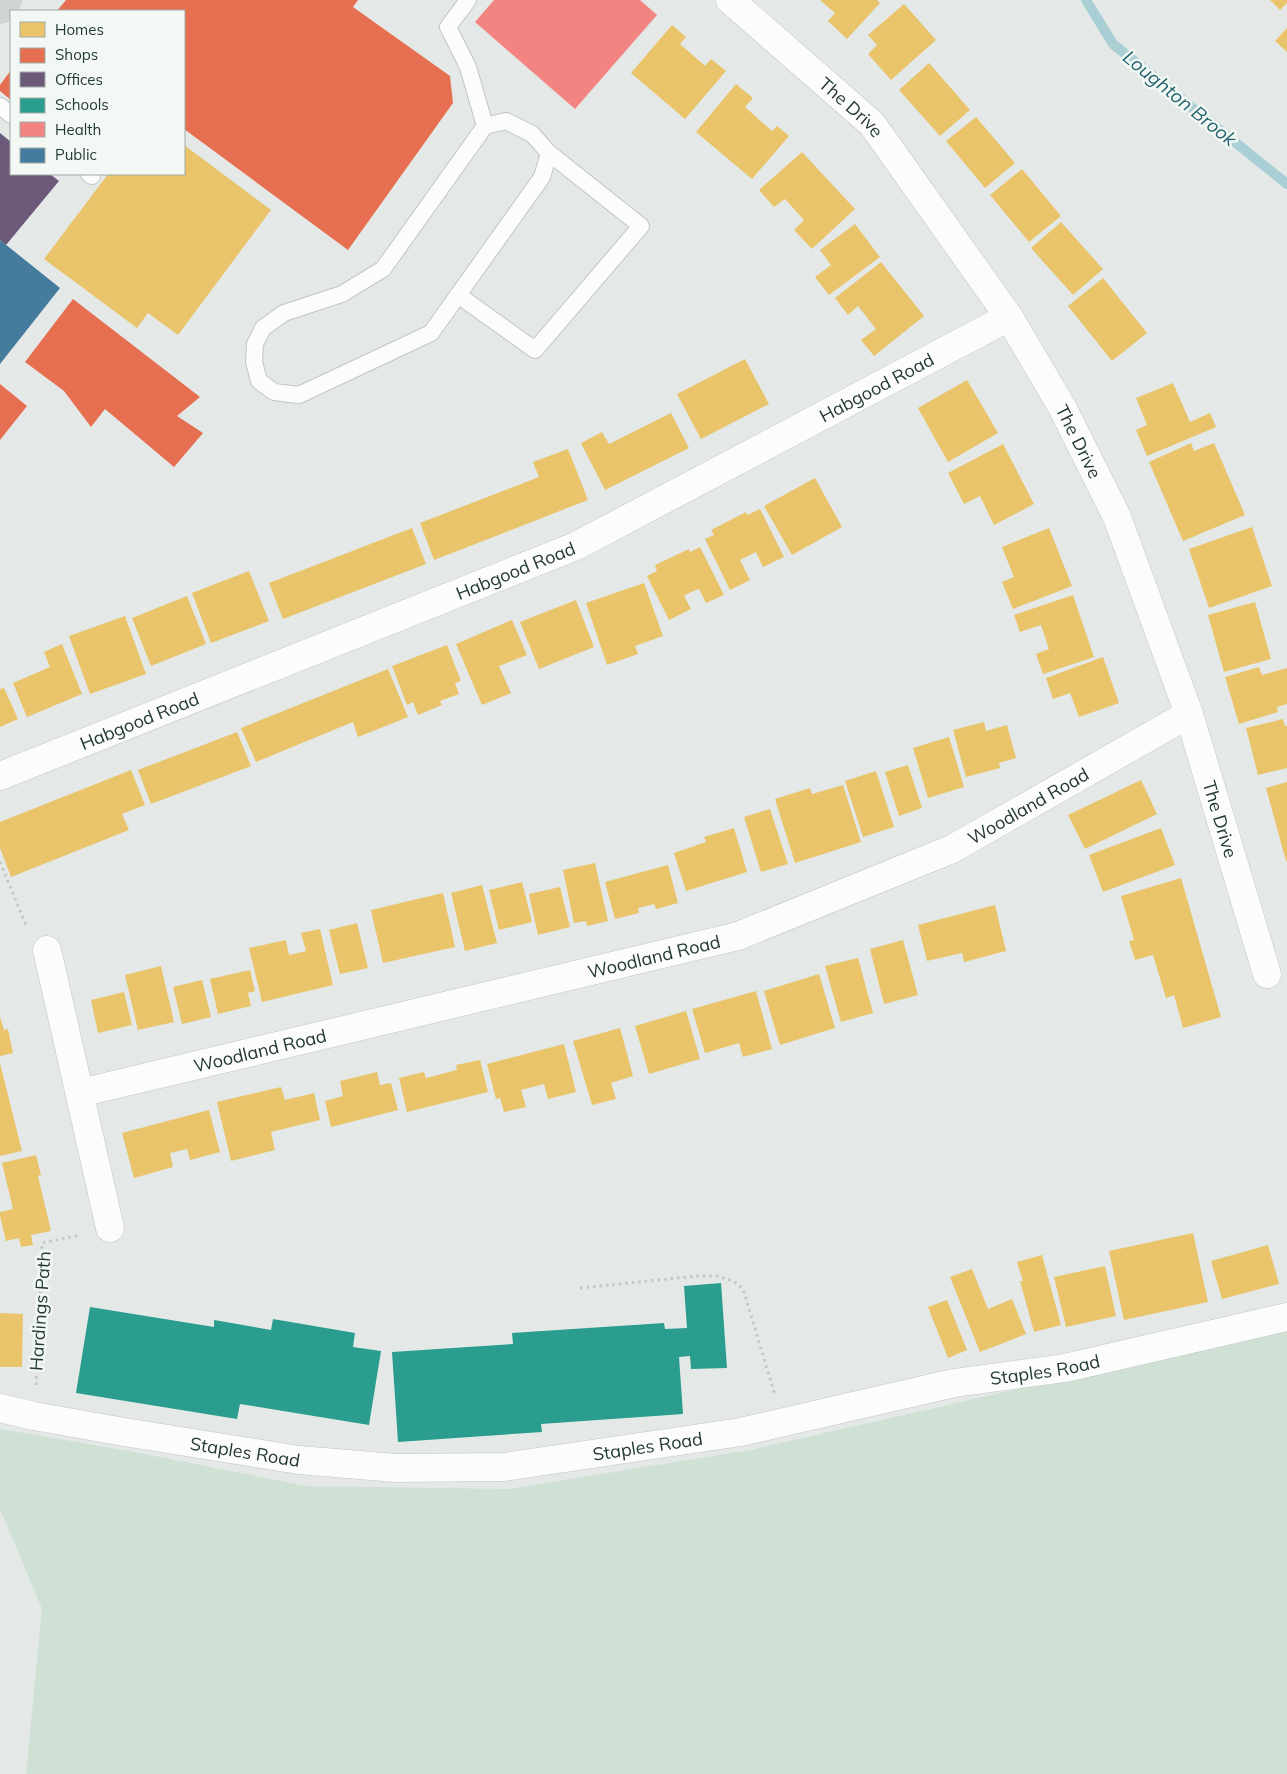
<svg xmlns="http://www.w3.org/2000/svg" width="1287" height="1774" viewBox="0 0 1287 1774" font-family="Mulish,sans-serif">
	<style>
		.green { fill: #cfe1d4 }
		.homes { fill: #e9c46a }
		.shops { fill: #e76f51 }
		.offices { fill: #6d597a }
		.schools { fill: #2a9d8f }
		.health { fill: #f28482 }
		.public { fill: #457b9d }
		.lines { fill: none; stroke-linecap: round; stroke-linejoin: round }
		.stream { stroke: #a9ced3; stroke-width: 10 }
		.lane-casing { stroke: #c1c6c4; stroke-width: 18 }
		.street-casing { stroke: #c1c6c4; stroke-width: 29 }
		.primary-casing { stroke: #bdc4c2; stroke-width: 29 }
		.path { stroke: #c1c9c5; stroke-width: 3; stroke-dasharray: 2.5 4; stroke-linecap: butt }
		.lane { stroke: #fbfcfb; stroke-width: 16 }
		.street { stroke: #fbfcfb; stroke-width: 28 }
		.primary { stroke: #ced5d3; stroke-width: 28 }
		.labels { text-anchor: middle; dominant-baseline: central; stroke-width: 5; stroke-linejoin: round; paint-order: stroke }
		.street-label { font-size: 18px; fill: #243a34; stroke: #f3f8f5 }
		.water-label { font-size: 19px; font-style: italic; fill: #246570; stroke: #f3f8f5 }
	</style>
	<rect width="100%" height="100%" fill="#e4e9e7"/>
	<polygon class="green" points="1287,1328 1287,1774 26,1774 42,1609 0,1509 0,1429 124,1450 306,1486 509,1489 750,1450"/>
	<g class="homes">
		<polygon points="820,0 877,0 880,3 847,39 828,21 835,13"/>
		<polygon points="1270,0 1287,0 1287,3 1280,10"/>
		<polygon points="904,4 936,40 891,80 868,54 877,45 868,35"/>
		<polygon points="672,25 686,37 680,44 705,66 711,59 726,71 685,119 631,73"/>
		<polygon points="1287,28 1287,52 1275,41"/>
		<polygon points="929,63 970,110 940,136 899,90"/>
		<polygon points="736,84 753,98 745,107 772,131 777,126 789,136 752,179 696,132"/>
		<polygon points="976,117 1015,163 985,188 946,141"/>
		<polygon points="184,145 271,210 178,335 148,313 137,328 44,259 108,174 184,174"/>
		<polygon points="802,152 855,209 812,249 794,230 804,220 785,199 774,207 759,190"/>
		<polygon points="1022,169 1061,216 1029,242 990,195"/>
		<polygon points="1061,222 1103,269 1073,295 1031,248"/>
		<polygon points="855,224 880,257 829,295 815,277 831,265 820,250"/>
		<polygon points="881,262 924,316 874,356 861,340 876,329 858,306 848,315 835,298"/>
		<polygon points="1103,278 1147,333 1112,361 1068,306"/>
		<polygon points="745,359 769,404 701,439 677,394"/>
		<polygon points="967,380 998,433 948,462 918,408"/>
		<polygon points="1173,383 1190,422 1210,413 1216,427 1147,456 1136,430 1147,425 1136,398"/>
		<polygon points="671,413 689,448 605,490 581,443 602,432 609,444"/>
		<polygon points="1191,443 1194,451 1214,443 1245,515 1183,541 1149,462"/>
		<polygon points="1003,444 1034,504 994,525 980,496 964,504 948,473"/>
		<polygon points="568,449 588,500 434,560 420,523 539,477 533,462"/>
		<polygon points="815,478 842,527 792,555 764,506"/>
		<polygon points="760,509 784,557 763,567 756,552 740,560 750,580 730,590 705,539 714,535 711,530 746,512 747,515"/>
		<polygon points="1252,527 1272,586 1209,608 1189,549"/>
		<polygon points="412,528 426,564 283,619 269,583"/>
		<polygon points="1049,528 1072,586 1013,609 1002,582 1014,577 1002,547"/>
		<polygon points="700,547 724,595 706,603 699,589 689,593 684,596 691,609 669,620 647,576 657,571 655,565 689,549 690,552"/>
		<polygon points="249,571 269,621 211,643 192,593"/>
		<polygon points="644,583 663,636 635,646 638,654 607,665 586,603"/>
		<polygon points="1073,595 1094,657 1043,674 1036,654 1049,649 1041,625 1020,632 1014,615"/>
		<polygon points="187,596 206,644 151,666 132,618"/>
		<polygon points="576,600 594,647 539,669 520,622"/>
		<polygon points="1255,602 1271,659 1224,672 1208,615"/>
		<polygon points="125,616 146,674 90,694 69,636"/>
		<polygon points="512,620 527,655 499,666 511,693 482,705 456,644"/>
		<polygon points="62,644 82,694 27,717 13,683 50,667 44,652"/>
		<polygon points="447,645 461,681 455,683 459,694 440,701 442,705 418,715 413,702 407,705 392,666"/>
		<polygon points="1103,657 1119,703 1079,717 1070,693 1053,699 1046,678"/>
		<polygon points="1259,667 1262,675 1287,668 1287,704 1277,707 1278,712 1239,724 1225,677"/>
		<polygon points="388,669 408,717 358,737 353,722 256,762 241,728"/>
		<polygon points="4,688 18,719 0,727 0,689"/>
		<polygon points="1283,719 1285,726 1287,726 1287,768 1258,775 1246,728"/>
		<polygon points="984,722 986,731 1007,725 1016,758 999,763 1000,768 966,777 953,730"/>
		<polygon points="237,732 251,766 151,804 138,770"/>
		<polygon points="949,737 964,787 928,798 913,748"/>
		<polygon points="908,765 922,808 899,816 885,772"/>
		<polygon points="131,770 145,805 122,814 129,830 11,877 0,848 0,822"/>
		<polygon points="876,771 894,827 863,837 845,781"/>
		<polygon points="1141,780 1157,814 1085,849 1068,815"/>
		<polygon points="1287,782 1287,861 1286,861 1266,788"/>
		<polygon points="843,785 861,842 795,863 775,799 810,788 812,794"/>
		<polygon points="770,809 788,864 761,872 744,817"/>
		<polygon points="734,828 747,872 686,891 674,853 706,842 704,837"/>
		<polygon points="1161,828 1175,865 1103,892 1089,855"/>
		<polygon points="595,863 608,921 587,926 586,921 574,923 563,870"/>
		<polygon points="668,865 678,903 656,909 654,904 638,908 639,913 615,919 605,882"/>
		<polygon points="1181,878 1221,1017 1183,1028 1174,995 1166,998 1153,955 1135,960 1129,941 1134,940 1121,896"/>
		<polygon points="522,882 532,922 499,930 489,890"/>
		<polygon points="482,885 497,943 465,951 451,893"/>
		<polygon points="560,887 570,927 538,935 529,894"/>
		<polygon points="443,893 455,947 383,963 371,910"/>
		<polygon points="995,905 1006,951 964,962 962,953 927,961 918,925"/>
		<polygon points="357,923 368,968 340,974 329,930"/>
		<polygon points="320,929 333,985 262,1002 249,948 286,940 289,955 306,951 301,933"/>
		<polygon points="903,940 918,995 884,1004 870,949"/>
		<polygon points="858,958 873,1013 841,1022 825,966"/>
		<polygon points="161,966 174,1022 138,1030 125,975"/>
		<polygon points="250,970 255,991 248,993 251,1006 218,1014 210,979"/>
		<polygon points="819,974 835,1028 780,1045 764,991"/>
		<polygon points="202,980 211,1017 182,1024 173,987"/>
		<polygon points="756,991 772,1049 743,1057 739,1043 705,1053 692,1009"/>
		<polygon points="124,992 132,1025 98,1033 91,1000"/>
		<polygon points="686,1011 700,1059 649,1074 635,1026"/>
		<polygon points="0,1017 4,1030 8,1029 13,1053 0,1056"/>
		<polygon points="620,1028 633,1076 611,1083 616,1099 592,1105 573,1041"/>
		<polygon points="564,1044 576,1092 548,1099 544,1084 521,1090 526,1107 504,1112 500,1098 496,1099 487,1064"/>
		<polygon points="480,1060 488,1092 407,1112 399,1078 424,1072 426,1078 457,1070 456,1065"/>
		<polygon points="0,1063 22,1151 0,1156"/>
		<polygon points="377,1072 380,1085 391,1083 398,1110 331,1127 325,1101 343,1096 340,1081"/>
		<polygon points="281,1087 285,1100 314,1093 320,1120 271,1132 275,1150 231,1161 217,1102"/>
		<polygon points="209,1110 220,1152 190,1160 187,1149 170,1153 173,1167 134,1178 122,1133"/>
		<polygon points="36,1155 41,1175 38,1176 51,1231 31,1235 33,1245 21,1247 19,1238 6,1241 0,1216 0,1212 13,1209 2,1163"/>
		<polygon points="1193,1233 1208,1302 1124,1320 1109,1251"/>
		<polygon points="1268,1245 1279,1284 1222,1299 1211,1261"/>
		<polygon points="1042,1255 1061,1325 1034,1332 1020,1281 1023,1281 1017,1262"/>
		<polygon points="1105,1266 1116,1316 1066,1327 1054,1277"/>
		<polygon points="972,1269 988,1309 1012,1299 1026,1334 980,1352 950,1277"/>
		<polygon points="947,1300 967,1350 948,1358 928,1307"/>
		<polygon points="0,1313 23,1314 22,1367 0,1367"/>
	</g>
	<g class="shops">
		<polygon points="66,0 358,0 353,7 450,76 453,103 348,250 184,129 184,11 57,11"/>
		<polygon points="11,70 11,100 0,91 0,85"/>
		<polygon points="73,299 200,397 177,416 203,433 174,467 105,409 91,427 64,391 25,362"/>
		<polygon points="0,384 27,406 0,440"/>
	</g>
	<polygon class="offices" points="0,133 11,142 11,174 50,174 59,181 6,245 0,240"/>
	<g class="schools">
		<polygon points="721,1283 727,1368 691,1369 690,1356 679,1357 683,1414 541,1424 542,1432 398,1442 392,1352 513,1344 512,1333 664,1323 665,1329 687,1328 684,1286"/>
		<polygon points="90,1307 214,1327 214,1320 271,1330 273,1319 355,1333 353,1347 381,1351 369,1425 240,1404 237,1419 76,1393"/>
	</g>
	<polygon class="health" points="494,0 640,0 657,15 575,109 475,22"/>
	<polygon class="public" points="0,240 60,288 0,364"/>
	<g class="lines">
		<polyline class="stream" points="1086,0 1113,44 1287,184"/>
		<defs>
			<g id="lane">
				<polyline points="468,0 448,27 468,67 485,126"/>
				<polyline points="0,106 11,115"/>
				<polygon points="506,121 532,134 549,153 542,177 431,333 299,395 274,392 259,381 254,362 255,344 263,328 284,313 342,294 383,269 485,126"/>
				<polyline points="89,174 92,176"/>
				<polyline points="458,295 535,350 641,226 549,153"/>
			</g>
			<g id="street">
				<path id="s1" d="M730 0 872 124 1009 317 1062 407 1117 517 1189 714 1267 974"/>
				<path id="s2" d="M0 776 576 546 1009 317"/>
				<polyline points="47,950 110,1228"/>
				<path id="s3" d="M80 1093 738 936 952 849 1189 714"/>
				<path id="s4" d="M0 1408 34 1416 124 1432 299 1460 396 1468 504 1467 741 1432 954 1383 1065 1368 1287 1317"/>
			</g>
			<polyline id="primary" points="0,9 7,0"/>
		</defs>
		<use href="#lane" class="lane-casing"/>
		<use href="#street" class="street-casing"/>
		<use href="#primary" class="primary-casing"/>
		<g class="path">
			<polyline points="0,862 27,928"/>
			<polyline points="580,1288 697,1276 718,1276 733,1281 743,1289 775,1395"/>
			<polyline points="36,1385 42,1243 80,1235"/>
		</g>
		<use href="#lane" class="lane"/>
		<use href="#street" class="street"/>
		<use href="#primary" class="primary"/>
	</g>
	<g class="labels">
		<g class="street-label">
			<text stroke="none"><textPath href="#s1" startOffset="162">The Drive</textPath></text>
			<text stroke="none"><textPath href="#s2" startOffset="960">Habgood Road</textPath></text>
			<text stroke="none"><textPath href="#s1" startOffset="568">The Drive</textPath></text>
			<text stroke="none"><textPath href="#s2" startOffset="555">Habgood Road</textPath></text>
			<text stroke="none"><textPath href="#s2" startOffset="150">Habgood Road</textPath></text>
			<text stroke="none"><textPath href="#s3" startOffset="995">Woodland Road</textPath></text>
			<text stroke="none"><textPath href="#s1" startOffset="972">The Drive</textPath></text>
			<text stroke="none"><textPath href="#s3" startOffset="590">Woodland Road</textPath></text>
			<text stroke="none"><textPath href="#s3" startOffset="185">Woodland Road</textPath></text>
			<text transform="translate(40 1311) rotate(-86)">Hardings Path</text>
			<text stroke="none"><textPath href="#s4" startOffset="1059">Staples Road</textPath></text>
			<text stroke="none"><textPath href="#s4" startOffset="654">Staples Road</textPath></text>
			<text stroke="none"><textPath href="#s4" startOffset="249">Staples Road</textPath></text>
		</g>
		<g class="water-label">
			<text transform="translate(1180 98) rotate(39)">Loughton Brook</text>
		</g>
	</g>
	<rect x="10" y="10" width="175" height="165" fill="#f3f8f5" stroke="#a0aca8"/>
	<rect x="20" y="22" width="25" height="15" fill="#e9c46a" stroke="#a0aca8"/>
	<text x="55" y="35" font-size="15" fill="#243a34">Homes</text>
	<rect x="20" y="48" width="25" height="15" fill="#e76f51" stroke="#a0aca8"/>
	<text x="55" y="60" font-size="15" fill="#243a34">Shops</text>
	<rect x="20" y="72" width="25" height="15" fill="#6d597a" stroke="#a0aca8"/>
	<text x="55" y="85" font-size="15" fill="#243a34">Offices</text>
	<rect x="20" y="98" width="25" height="15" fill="#2a9d8f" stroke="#a0aca8"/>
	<text x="55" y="110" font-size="15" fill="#243a34">Schools</text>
	<rect x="20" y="122" width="25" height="15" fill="#f28482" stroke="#a0aca8"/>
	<text x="55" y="135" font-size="15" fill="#243a34">Health</text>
	<rect x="20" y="148" width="25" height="15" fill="#457b9d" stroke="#a0aca8"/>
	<text x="55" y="160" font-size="15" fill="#243a34">Public</text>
</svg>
